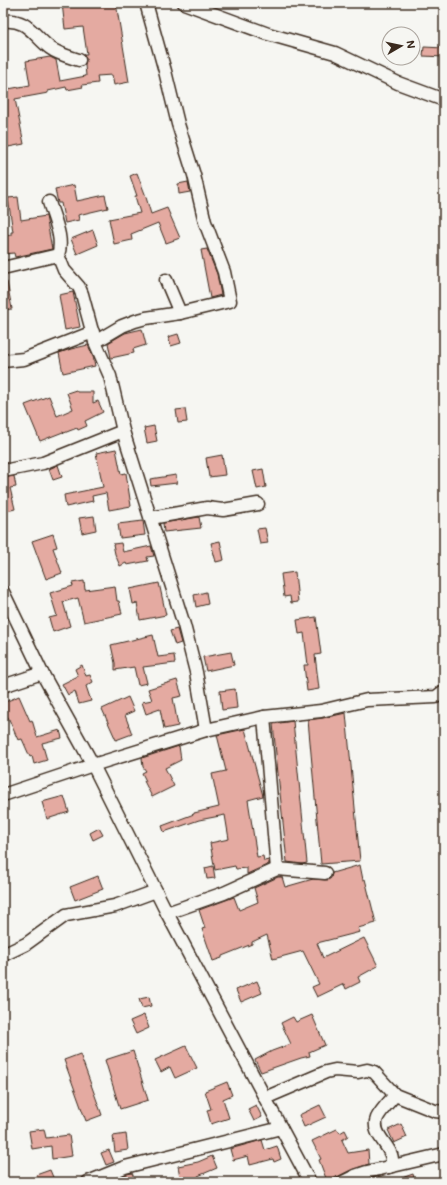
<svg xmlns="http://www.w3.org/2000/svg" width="447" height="1185" viewBox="0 0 447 1185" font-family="Mali,sans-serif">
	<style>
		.building { fill: #e4aaa1; stroke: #3b2a1e }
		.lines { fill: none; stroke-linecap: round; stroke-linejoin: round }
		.minor-casing { stroke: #3b2a1e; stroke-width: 15 }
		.minor { stroke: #f6f6f2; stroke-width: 12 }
	</style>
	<rect width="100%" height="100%" fill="#f6f6f2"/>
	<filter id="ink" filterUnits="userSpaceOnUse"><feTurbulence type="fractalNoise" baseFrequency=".025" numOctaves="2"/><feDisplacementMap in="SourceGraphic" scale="8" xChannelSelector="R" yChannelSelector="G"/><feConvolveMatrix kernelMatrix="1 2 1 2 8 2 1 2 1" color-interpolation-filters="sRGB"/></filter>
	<g filter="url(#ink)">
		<g class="building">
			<polygon points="62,3 116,3 129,82 114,85 112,75 97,76 98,83 82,85 83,87 67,90 66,87 48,91 48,93 15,99 24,144 3,148 3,90 30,85 26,61 50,57 56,60 60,81 86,76 85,65 86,59 84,54 87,54 83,27 65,29"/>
			<polygon points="424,47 444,48 444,57 423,56"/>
			<polygon points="137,173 145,194 151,214 167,208 180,238 166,243 158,223 131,234 132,240 114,244 109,219 140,213 135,196 137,196 130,176"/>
			<polygon points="188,182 190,192 179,194 178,184"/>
			<polygon points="74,185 77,201 105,195 108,208 78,215 79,220 65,223 61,203 58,203 55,189"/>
			<polygon points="18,197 21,220 46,216 52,249 15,257 14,253 3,254 3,236 11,235 11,232 13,232 8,198"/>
			<polygon points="93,230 98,245 77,254 71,239"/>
			<polygon points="207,249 217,274 221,295 210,298 201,250"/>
			<polygon points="3,282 7,282 12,309 3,310"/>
			<polygon points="73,292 80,327 65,330 59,295"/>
			<polygon points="142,329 146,345 133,349 134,353 111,358 108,343 125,333"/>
			<polygon points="178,334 181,343 171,346 168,337"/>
			<polygon points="88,345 93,356 95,366 63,373 59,353 71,349"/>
			<polygon points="76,390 77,392 93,392 93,403 98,401 103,412 85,421 87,426 78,430 77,428 64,433 63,432 40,441 25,405 49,396 57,416 73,409 67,393"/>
			<polygon points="185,409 187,422 178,423 176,410"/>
			<polygon points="154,426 157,441 147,443 144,428"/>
			<polygon points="116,449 121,474 126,473 131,506 109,510 106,493 92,496 93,501 66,507 64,495 103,487 96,453"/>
			<polygon points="222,455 225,475 209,477 206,458"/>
			<polygon points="58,465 62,477 53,480 49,469"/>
			<polygon points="263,469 266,487 257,489 253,471"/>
			<polygon points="176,475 177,483 151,486 150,479"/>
			<polygon points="14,476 16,487 10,488 15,509 3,512 3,478"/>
			<polygon points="94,516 96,530 82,533 79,518"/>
			<polygon points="199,517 201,528 164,532 163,523"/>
			<polygon points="143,521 145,535 120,538 118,524"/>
			<polygon points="265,528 268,543 260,544 257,529"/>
			<polygon points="53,534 57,547 53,548 62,573 46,579 32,541"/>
			<polygon points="220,541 224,560 216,562 211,543"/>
			<polygon points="121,543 123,552 151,546 154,556 147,557 148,561 127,565 126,563 120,566 115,554 113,544"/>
			<polygon points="295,572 298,602 291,603 290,596 284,597 281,574"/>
			<polygon points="84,581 85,590 115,586 117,601 119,601 122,614 84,622 78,598 63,602 70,626 53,632 49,618 57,616 50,593 73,586 72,583"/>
			<polygon points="159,583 166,615 140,620 137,603 133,604 130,589"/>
			<polygon points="206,592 208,604 196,607 194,595"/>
			<polygon points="316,617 321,654 315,655 319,689 307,691 304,665 308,665 304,633 299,634 297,620"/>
			<polygon points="177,629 181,643 175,645 170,631"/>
			<polygon points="153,635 158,657 174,655 175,663 143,667 147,683 138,685 134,667 115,670 115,663 111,645"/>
			<polygon points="231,652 234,665 206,671 203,657"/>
			<polygon points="82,665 86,676 90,675 93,682 86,686 91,701 79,704 75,691 68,695 62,684 78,676 75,669"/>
			<polygon points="177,680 182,696 173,698 178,726 164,729 160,709 146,714 142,702 152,700 148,689"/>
			<polygon points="235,689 237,708 222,710 220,691"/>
			<polygon points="19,696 30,721 32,720 37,737 60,730 62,738 42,743 47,760 34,764 32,756 30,757 22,739 18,740 8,717 7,717 3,709 3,703"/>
			<polygon points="128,697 134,711 125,715 132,734 116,740 102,709"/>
			<polygon points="346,713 360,861 321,864 308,720 323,718"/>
			<polygon points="293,721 307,863 302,864 287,862 273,724"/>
			<polygon points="245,729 263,796 248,800 257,857 263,856 264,861 269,860 269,864 247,874 247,868 236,869 235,866 215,870 210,843 229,839 225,815 199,820 164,832 162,826 194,814 194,813 219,807 212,774 226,771 217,735"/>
			<polygon points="179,746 181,760 165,768 174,786 152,797 144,781 146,781 142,773 146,771 143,767 142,758"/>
			<polygon points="64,796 69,812 47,819 42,802"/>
			<polygon points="99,828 103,835 93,840 90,833"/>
			<polygon points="360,865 363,880 365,879 376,923 358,928 360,932 317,943 323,958 364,938 378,966 358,977 360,982 346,989 344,984 317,997 312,987 319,984 303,951 273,959 267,935 252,942 252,944 222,956 222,958 213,961 202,929 205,928 199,910 234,897 239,910 258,902 254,888 278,877 282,877 285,887 313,879 328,880 331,878 332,873"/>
			<polygon points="213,866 215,878 207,879 205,868"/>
			<polygon points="98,876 103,889 75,900 70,887"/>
			<polygon points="257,981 262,993 241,1002 236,990"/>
			<polygon points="149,997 151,1006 142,1008 139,999"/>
			<polygon points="144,1015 149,1028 136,1034 130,1021"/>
			<polygon points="312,1015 325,1045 309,1052 310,1056 301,1058 261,1072 255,1060 272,1051 291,1044 281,1023 293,1017 296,1022"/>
			<polygon points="186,1046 197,1068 175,1078 170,1067 161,1072 155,1060"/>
			<polygon points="133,1051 148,1100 120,1109 105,1060"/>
			<polygon points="80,1054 102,1115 86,1121 64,1060"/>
			<polygon points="227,1082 232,1095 223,1099 229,1118 211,1124 207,1110 211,1109 205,1091"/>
			<polygon points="256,1105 262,1117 254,1121 248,1109"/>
			<polygon points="320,1105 326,1117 304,1127 299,1115"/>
			<polygon points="401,1124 407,1137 394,1143 388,1130"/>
			<polygon points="44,1129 46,1138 69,1135 72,1156 52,1159 51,1146 32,1149 29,1131"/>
			<polygon points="337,1129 340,1133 345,1130 348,1136 342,1140 348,1153 368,1150 369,1164 353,1169 337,1177 327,1181 319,1160 321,1159 312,1141"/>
			<polygon points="126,1134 128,1150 115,1152 113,1136"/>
			<polygon points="262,1140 265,1150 277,1146 281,1159 274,1162 273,1159 250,1165 248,1156 233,1160 230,1149"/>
			<polygon points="109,1150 114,1162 106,1165 101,1153"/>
			<polygon points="212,1156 217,1168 198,1176 199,1182 181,1182 178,1166 198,1162"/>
			<polygon points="50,1170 55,1182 39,1182 36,1175"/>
			<polygon points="132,1173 136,1182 108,1182 127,1174"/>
			<polygon points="413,1174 415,1182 394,1182 393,1181"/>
		</g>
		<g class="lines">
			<defs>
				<g id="minor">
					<polyline points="184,3 268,34 335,53 398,83 444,100"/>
					<path d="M3 21C27 18 33 35 50 48 58 54 70 57 79 60"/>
					<path d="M49 202C54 219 64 239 58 255L64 270 79 287 82 294 95 342 110 376 123 431 184 625 196 672 206 730"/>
					<polyline points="3,268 58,255"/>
					<polyline points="166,280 180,313"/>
					<polyline points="95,342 122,326 135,321 146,318 180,313 230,301 224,272 205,222 194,175 178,124 165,71 146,3"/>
					<polyline points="3,361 24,359 93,332"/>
					<polyline points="3,471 43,463 123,431"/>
					<polyline points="151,518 207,508 223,510 258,504"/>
					<polyline points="3,592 42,673 93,765 167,913 265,1098 310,1182"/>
					<polyline points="3,686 42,673"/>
					<polyline points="264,717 277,869"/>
					<polyline points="3,795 93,765 206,730 264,717 321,711 367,700 436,697 444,691"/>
					<polyline points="167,913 224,893 277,869 325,873"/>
					<polyline points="3,955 26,944 66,915 115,906 156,891"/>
					<polyline points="265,1098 326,1072 335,1070 358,1072 367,1070 374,1072 395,1095 435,1111 444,1112"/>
					<path d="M389 1167C390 1165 391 1164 392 1162 394 1147 370 1135 377 1118 381 1110 389 1102 395 1095"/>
					<polyline points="88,1182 125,1167 281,1128"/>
					<polyline points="343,1182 355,1176 367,1172 444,1154"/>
				</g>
			</defs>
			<use href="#minor" class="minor-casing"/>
			<use href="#minor" class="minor"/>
		</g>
	</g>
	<rect width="447" height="1185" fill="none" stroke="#f6f6f2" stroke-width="16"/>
	<rect x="8" y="8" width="431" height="1169" fill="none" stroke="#3b2a1e" stroke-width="1.5" filter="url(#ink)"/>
	<g transform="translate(401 46) rotate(81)"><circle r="19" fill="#f6f6f2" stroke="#aba49d"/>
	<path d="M0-3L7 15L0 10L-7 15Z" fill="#3b2a1e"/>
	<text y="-6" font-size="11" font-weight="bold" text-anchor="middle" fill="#3b2a1e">N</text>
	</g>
</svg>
